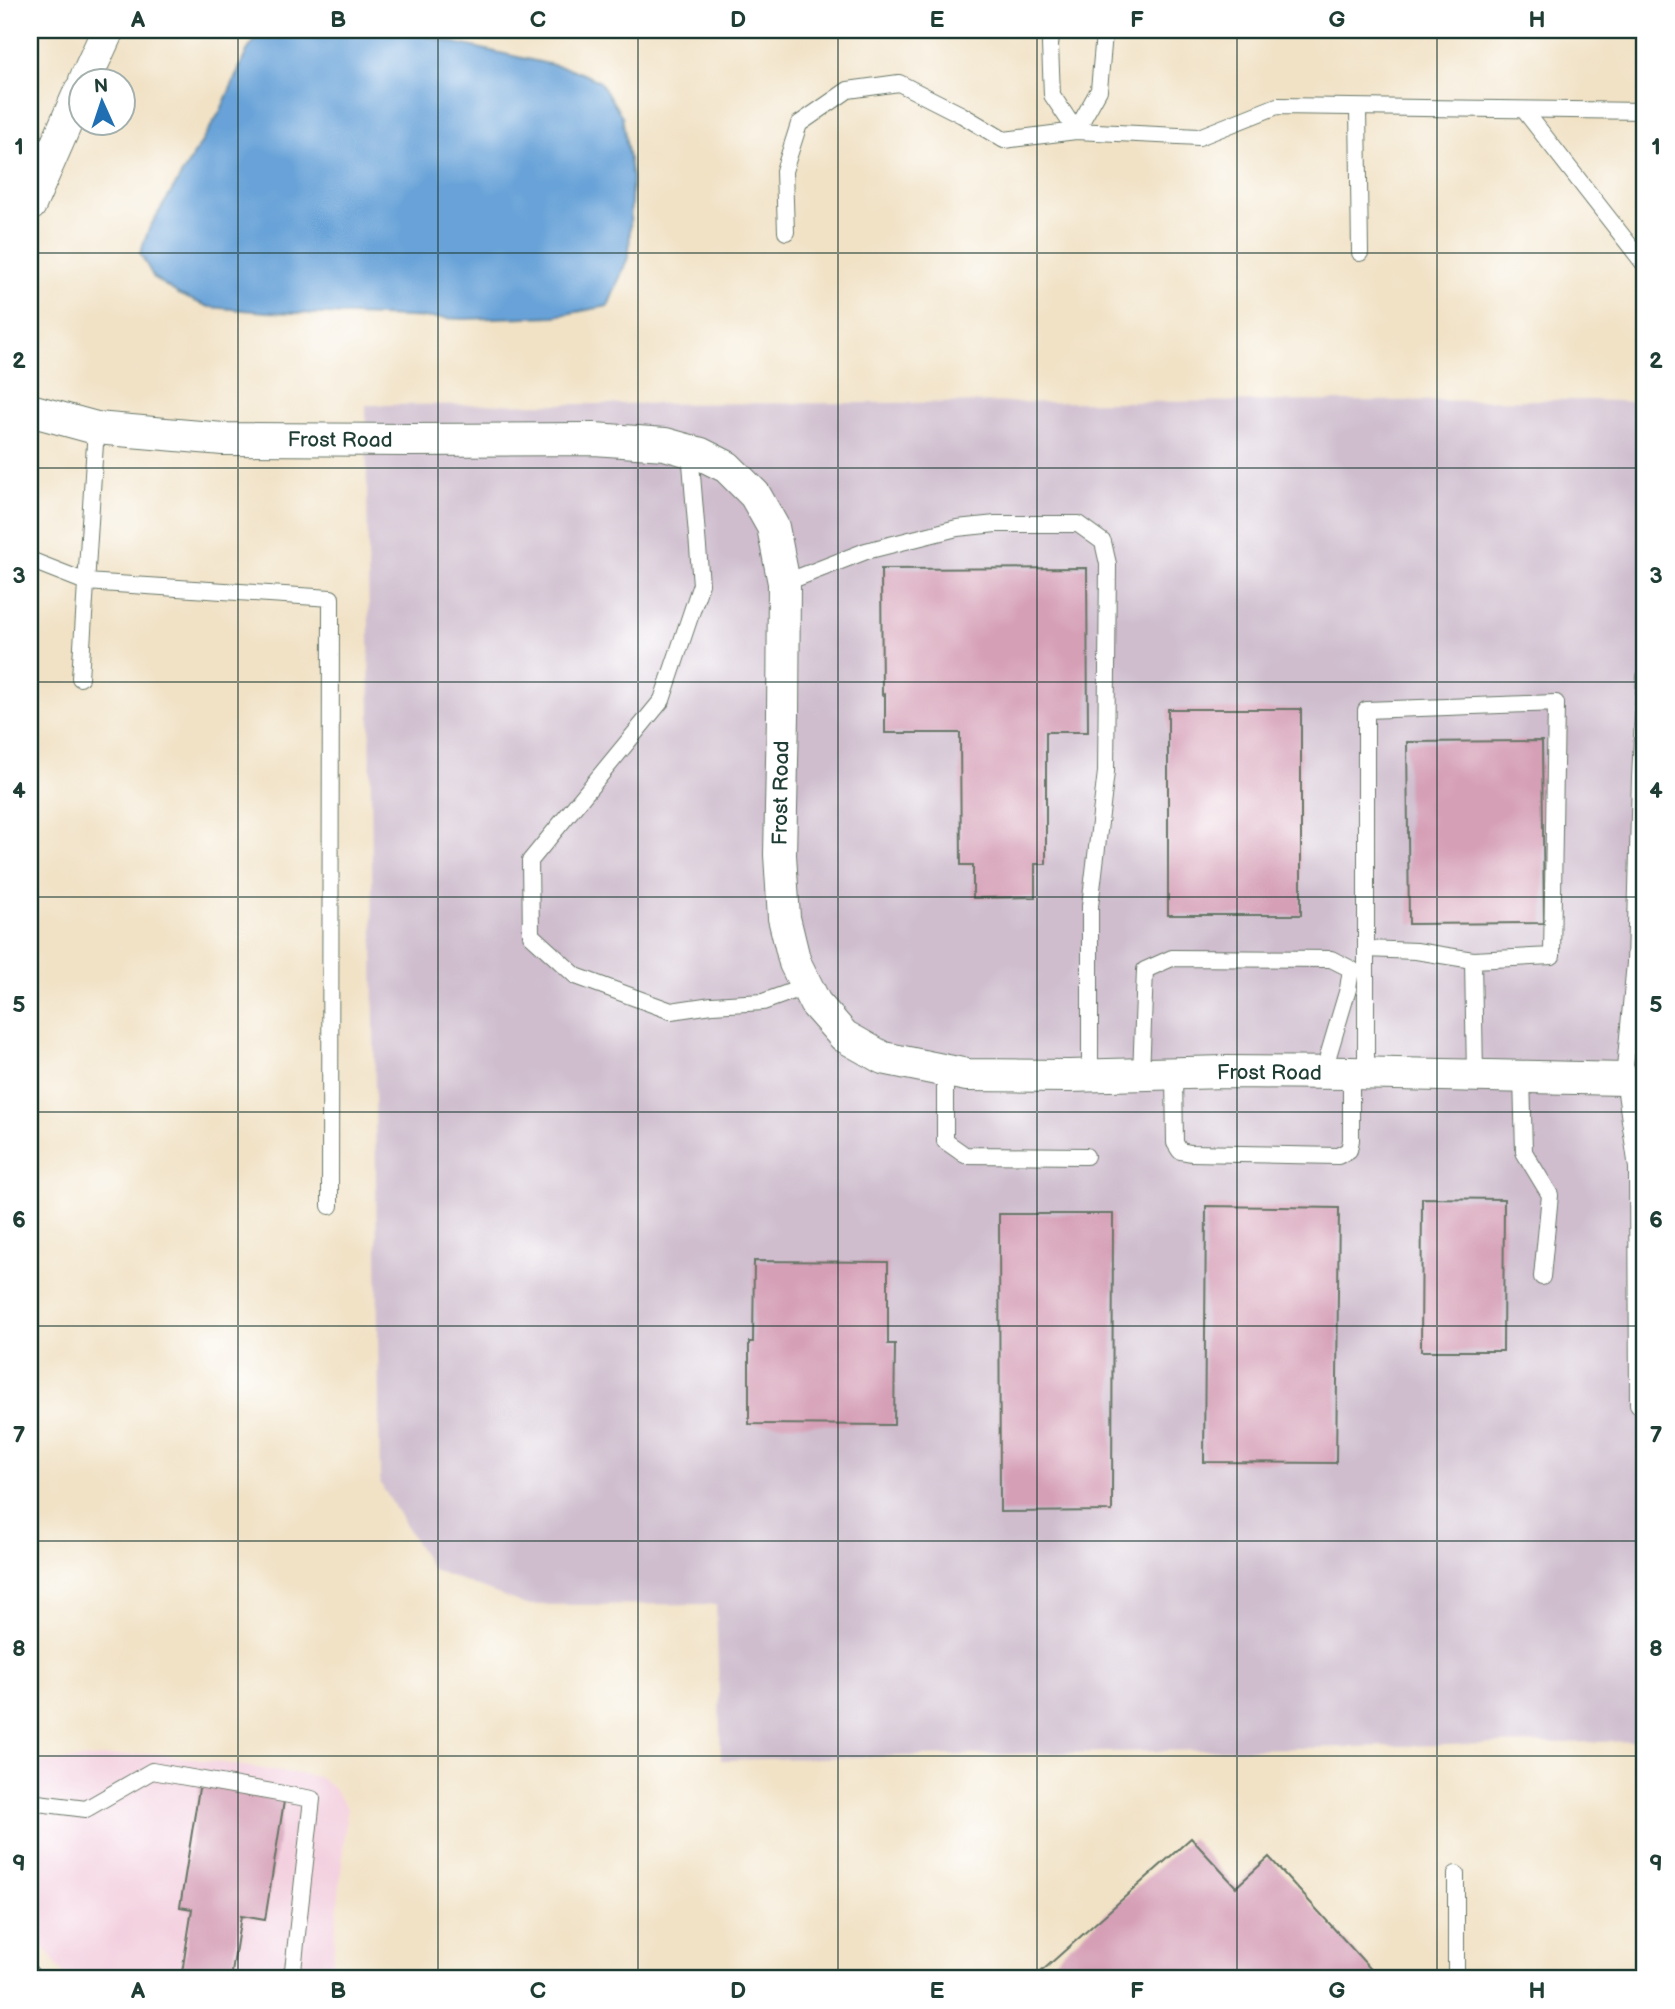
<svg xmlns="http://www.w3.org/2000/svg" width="1675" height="2009" viewBox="0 0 1675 2009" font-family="'Balsamiq Sans',sans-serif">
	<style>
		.built { fill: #f3cfde }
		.industrial { fill: #cfbdce }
		.water { fill: #67a2d8; stroke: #437086; stroke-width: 2 }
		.building { fill: #d59fb6 }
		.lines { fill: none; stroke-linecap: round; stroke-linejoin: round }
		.lane-casing { stroke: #687767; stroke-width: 18 }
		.street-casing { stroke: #687767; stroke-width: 34 }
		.lane { stroke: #fff; stroke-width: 16 }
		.street { stroke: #fff; stroke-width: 32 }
		.grid { fill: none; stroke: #1f3d34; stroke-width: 2; stroke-opacity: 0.55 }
		.labels { text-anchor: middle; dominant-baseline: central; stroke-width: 6; stroke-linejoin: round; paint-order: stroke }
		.street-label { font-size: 21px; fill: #1f3d34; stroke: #fff }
		.neatline { fill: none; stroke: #1f3d34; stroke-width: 2.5 }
		.grid-label { font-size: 23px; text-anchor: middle; font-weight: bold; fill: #1f3d34 }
	</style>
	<rect width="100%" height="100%" fill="#fff"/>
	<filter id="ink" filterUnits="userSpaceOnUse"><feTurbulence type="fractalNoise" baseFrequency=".0143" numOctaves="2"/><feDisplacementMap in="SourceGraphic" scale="14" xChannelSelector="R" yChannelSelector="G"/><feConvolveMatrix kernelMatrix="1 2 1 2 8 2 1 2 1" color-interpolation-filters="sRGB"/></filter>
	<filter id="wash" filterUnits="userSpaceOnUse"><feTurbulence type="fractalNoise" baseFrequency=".00686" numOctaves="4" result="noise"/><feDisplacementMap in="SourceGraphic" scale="28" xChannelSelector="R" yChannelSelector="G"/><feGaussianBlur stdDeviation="1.57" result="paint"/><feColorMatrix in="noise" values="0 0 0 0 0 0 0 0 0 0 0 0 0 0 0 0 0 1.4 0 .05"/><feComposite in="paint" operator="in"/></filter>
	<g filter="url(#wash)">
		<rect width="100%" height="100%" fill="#f1e2c6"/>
		<polygon class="built" points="154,1753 319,1777 334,1789 347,1808 331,1979 66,1979 30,1926 30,1763"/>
		<polygon class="industrial" points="1590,400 1645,402 1645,1741 721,1760 716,1604 526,1605 432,1569 380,1483 366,405"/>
		<polygon class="water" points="262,30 398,30 571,69 599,81 622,116 632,178 629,255 608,306 555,316 465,319 267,312 209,307 180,295 154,278 140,253 150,227 221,110 247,51"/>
		<g id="blocks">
			<g class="building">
				<polygon points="1087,568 1088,732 1046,732 1046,864 1035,864 1035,897 973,898 973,865 961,865 960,733 885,733 885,694 882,695 881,569"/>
				<rect x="1168" y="709" width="133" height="206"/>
				<polygon points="1542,741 1544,923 1409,924 1407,742"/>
				<polygon points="1422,1198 1504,1199 1503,1351 1421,1351"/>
				<polygon points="1206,1206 1339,1208 1336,1463 1204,1462"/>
				<polygon points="999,1214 1113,1214 1112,1511 1000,1512"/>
				<polygon points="754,1261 888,1262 888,1344 895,1344 894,1425 749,1424 749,1342 753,1342"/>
				<polygon points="200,1782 285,1795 265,1920 241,1916 231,1979 181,1979 192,1909 180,1907"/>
				<polygon points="1191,1838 1236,1887 1269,1857 1377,1976 1374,1979 1033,1979"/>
			</g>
		</g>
	</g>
	<g filter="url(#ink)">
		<use href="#blocks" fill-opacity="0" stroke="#687767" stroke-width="2"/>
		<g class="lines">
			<defs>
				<g id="lane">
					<polyline points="1052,30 1050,45 1052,95 1076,131 1099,90 1104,34 1102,30"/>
					<polyline points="1358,108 1360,253"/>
					<polyline points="1524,110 1645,265"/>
					<polyline points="786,232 784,171 799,124 848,90 899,83 962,115 1004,140 1076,131 1199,137 1277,106 1645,111"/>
					<polyline points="690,451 701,584 662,700 530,861 531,935 576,976 671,1011 712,1005 763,1002 807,986"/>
					<polyline points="30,560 86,582 331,598 330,1206"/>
					<polyline points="784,583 866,551 957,528 996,524 1078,524 1103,542 1108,564 1106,772 1090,906 1090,1076"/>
					<polyline points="80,678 96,428"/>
					<polyline points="1366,949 1416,951 1473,960"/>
					<polyline points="945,1071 945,1141 965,1155 1086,1156"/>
					<polyline points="1366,1073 1366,710 1556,703 1552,956 1473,960 1475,1075"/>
					<polyline points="1174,1074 1175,1143 1180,1151 1191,1153 1338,1156 1349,1150 1351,1140 1351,1073"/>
					<polyline points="1141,1075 1145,970 1172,958 1331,959 1351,969 1348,989 1323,1073"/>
					<polyline points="1522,1077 1524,1152 1550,1195 1542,1277"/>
					<polyline points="1624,1079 1645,1079"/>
					<polyline points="1638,1405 1637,1168 1624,1079 1635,963 1640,778 1645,677"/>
					<polyline points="30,1802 86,1809 152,1771 312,1799 293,1970 287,1979"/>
					<polyline points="30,1973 34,1979"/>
					<polyline points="1456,1979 1456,1874"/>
				</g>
				<g id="street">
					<polyline points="85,80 108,30"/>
					<polyline points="30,205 80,91"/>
					<path id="s1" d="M30 410 96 428 223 439 409 440 594 439 665 444 701 454 727 467 755 495 773 527 784 583 783 715 780 855 784 918 795 963 815 1003 844 1036 883 1058 967 1075 1069 1076 1226 1072 1351 1073 1624 1079"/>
				</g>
			</defs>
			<use href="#lane" class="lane-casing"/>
			<use href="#street" class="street-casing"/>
			<use href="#lane" class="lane"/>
			<use href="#street" class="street"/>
		</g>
	</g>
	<path class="grid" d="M238 30V1979M438 30V1979M638 30V1979M838 30V1979M1037 30V1979M1237 30V1979M1437 30V1979M30 253H1645M30 468H1645M30 682H1645M30 897H1645M30 1112H1645M30 1326H1645M30 1541H1645M30 1756H1645"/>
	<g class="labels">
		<g class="street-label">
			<text stroke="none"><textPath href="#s1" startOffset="313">Frost Road</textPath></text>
			<text transform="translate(781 793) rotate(-89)">Frost Road</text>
			<text stroke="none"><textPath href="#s1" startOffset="1741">Frost Road</textPath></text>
		</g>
	</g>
	<rect width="1675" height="2009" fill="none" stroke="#fff" stroke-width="77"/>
	<g transform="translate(102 102) rotate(357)"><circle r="33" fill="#ffffff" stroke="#a5b1ae" stroke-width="2"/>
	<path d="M0-5L12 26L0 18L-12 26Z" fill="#1f6fb2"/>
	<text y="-10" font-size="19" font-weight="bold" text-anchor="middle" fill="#1f3d34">N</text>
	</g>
	<rect x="38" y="38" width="1598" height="1932" class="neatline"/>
	<g class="grid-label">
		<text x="138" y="27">A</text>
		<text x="338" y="27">B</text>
		<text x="538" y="27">C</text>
		<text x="738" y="27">D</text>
		<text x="937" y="27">E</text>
		<text x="1137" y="27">F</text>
		<text x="1337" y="27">G</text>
		<text x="1537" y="27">H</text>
		<text x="19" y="154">1</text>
		<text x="1656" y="154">1</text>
		<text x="19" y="368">2</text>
		<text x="1656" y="368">2</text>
		<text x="19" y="583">3</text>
		<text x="1656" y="583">3</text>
		<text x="19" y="798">4</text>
		<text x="1656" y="798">4</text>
		<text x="19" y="1012">5</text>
		<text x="1656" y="1012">5</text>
		<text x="19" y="1227">6</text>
		<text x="1656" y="1227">6</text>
		<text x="19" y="1442">7</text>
		<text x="1656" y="1442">7</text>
		<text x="19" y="1656">8</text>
		<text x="1656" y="1656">8</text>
		<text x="19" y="1871">9</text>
		<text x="1656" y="1871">9</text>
		<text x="138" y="1998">A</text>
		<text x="338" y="1998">B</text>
		<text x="538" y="1998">C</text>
		<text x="738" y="1998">D</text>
		<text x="937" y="1998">E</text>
		<text x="1137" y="1998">F</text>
		<text x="1337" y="1998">G</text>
		<text x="1537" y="1998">H</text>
	</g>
</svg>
